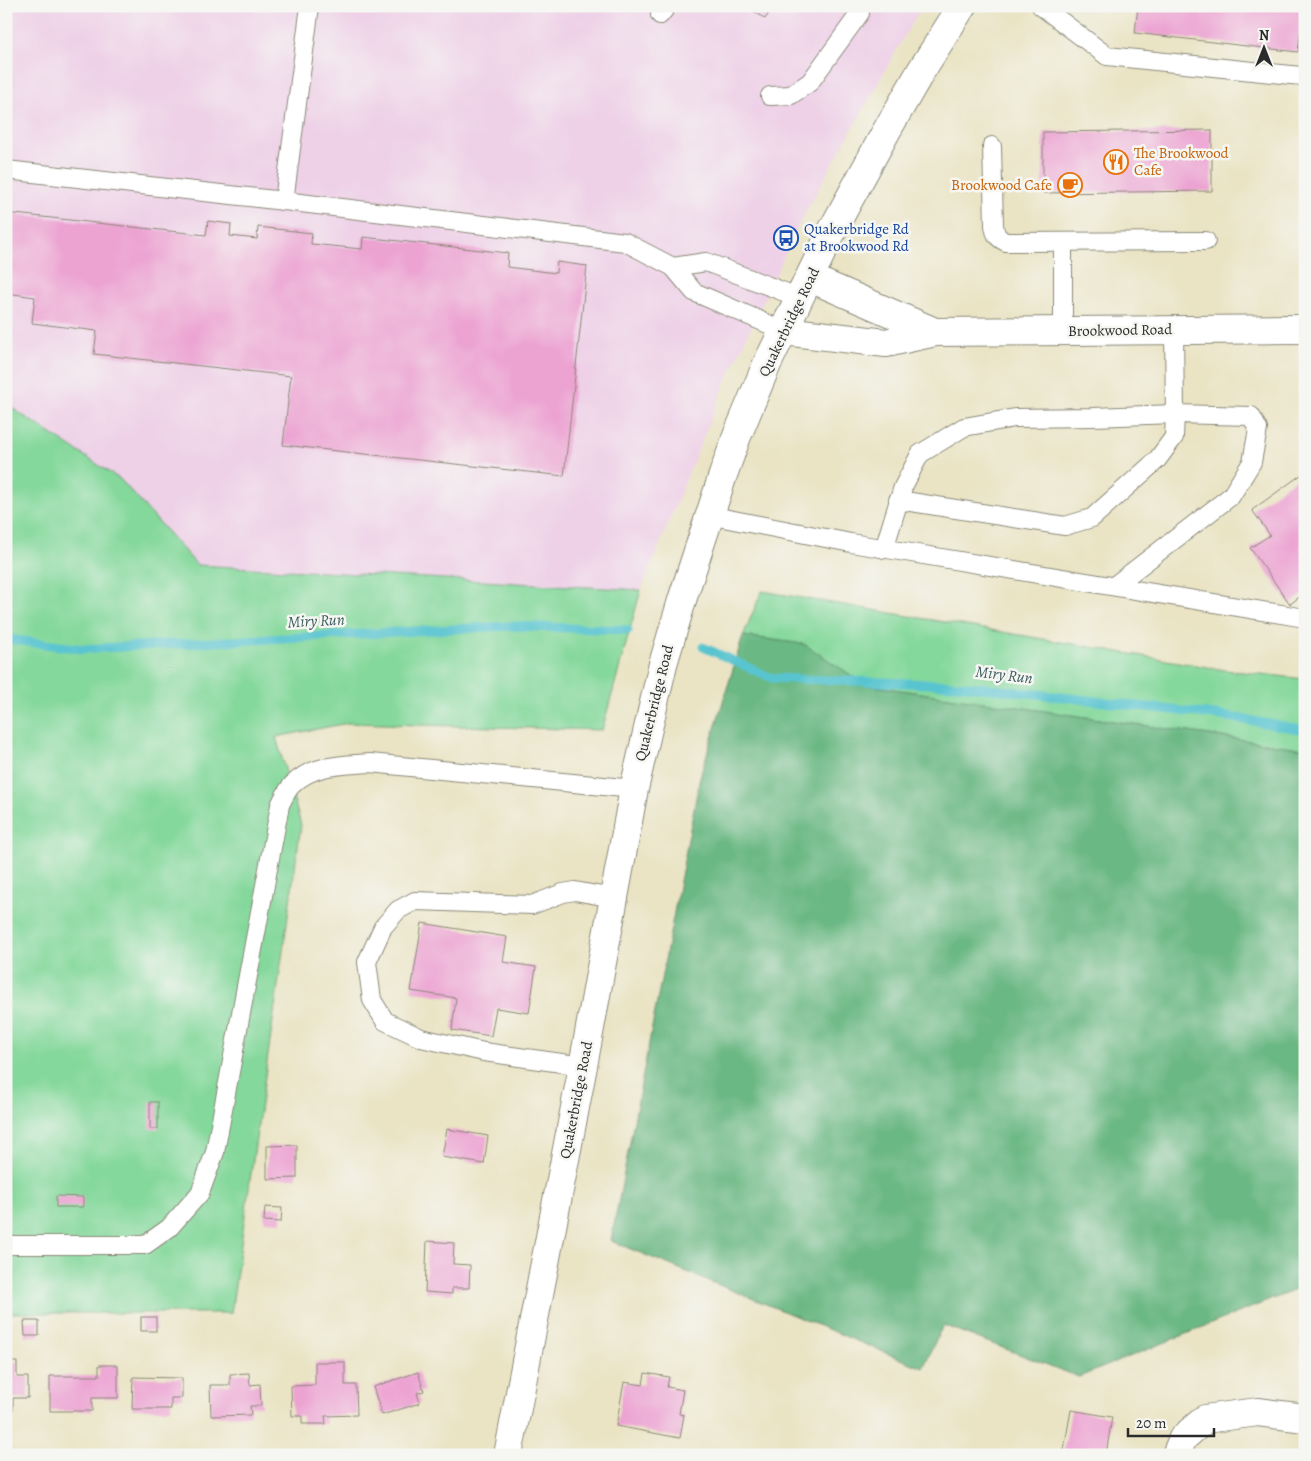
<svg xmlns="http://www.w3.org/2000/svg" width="1311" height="1461" viewBox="0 0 1311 1461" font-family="Alegreya,serif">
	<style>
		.built { fill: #eed0e7 }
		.green { fill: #84d89b; stroke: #588263 }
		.forest { fill: #6bb883; stroke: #4b7257 }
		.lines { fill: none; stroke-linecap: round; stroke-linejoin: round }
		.stream { stroke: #58c4d0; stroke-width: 9 }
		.building { fill: #eca3d2 }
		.service-casing { stroke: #8a8878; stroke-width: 20 }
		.minor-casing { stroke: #8a8878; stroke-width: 30 }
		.primary-casing { stroke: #8a8878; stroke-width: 30 }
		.service { stroke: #fff; stroke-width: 18 }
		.minor { stroke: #fff; stroke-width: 28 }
		.primary { stroke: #fff; stroke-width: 28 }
		.labels { text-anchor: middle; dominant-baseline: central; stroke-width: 5; stroke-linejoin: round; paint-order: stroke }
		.food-label { font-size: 15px; fill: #c56008; stroke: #f6f6f2; text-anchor: start }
		.transit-label { font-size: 15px; fill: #164399; stroke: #f6f6f2; text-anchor: start }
		.street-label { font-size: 15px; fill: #2b2b2b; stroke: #f6f6f2 }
		.water-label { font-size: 16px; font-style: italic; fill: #38595d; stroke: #f6f6f2 }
	</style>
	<rect width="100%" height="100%" fill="#f6f6f2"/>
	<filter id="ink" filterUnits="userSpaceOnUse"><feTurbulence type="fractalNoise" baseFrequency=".02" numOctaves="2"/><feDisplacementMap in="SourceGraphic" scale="10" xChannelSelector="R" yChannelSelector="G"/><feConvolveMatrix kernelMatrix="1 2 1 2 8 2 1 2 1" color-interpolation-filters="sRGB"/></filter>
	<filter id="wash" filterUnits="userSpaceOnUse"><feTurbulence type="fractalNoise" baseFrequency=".0096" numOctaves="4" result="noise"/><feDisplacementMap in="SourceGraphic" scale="20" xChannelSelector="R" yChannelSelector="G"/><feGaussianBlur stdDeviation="1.12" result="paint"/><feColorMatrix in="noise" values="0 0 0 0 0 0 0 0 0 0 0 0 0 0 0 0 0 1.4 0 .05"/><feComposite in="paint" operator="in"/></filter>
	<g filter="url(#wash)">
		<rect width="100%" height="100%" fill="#eae4c5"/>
		<polygon class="built" points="6,6 924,6 910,26 801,220 724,386 641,590 197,565 121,480 6,404"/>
		<g class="green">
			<polygon points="6,404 121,480 197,565 641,590 602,730 348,723 276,737 301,825 231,1313 6,1313"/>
			<polygon points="762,591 1225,670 1305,679 1305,749 866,685 804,645 743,636"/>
		</g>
		<polygon class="forest" points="743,636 804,644 866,685 1305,749 1305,1286 1079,1377 943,1325 923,1368 611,1241 700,777"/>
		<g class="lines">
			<g class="stream">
				<polyline points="6,639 83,649 509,626 628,630"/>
				<polyline points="703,647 772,678 959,685 1223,716 1305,730"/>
			</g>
		</g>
		<g id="blocks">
			<g class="building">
				<polygon points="747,6 774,6 765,19"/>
				<polygon points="1138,6 1304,6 1298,52 1135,33"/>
				<polygon points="1212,130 1212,191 1043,193 1043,132"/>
				<polygon points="6,213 206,235 208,221 231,224 230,236 257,239 258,227 312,233 311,244 362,249 363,237 508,253 507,267 556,273 557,262 587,266 564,476 283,445 291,376 94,354 97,331 32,323 35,297 6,293"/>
				<polygon points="1305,472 1305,593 1290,604 1250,548 1270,535 1252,510"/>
				<polygon points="422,923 507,937 503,962 536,967 529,1013 496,1008 491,1036 452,1030 456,998 411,991"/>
				<rect x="150" y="1102" width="8" height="27"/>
				<polygon points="447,1129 488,1136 484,1164 442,1157"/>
				<polygon points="297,1145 297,1178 267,1179 267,1146"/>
				<polygon points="56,1196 83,1197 83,1207 56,1207"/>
				<polygon points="265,1207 282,1208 281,1222 264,1221"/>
				<polygon points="427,1241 454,1243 453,1264 470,1265 469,1288 452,1288 452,1294 425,1292"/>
				<polygon points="1303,1315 1305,1315 1305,1348 1300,1348"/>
				<rect x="141" y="1317" width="15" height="14"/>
				<polygon points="24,1321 39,1321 39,1336 25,1336"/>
				<polygon points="6,1362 17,1362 17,1377 28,1377 28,1398 13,1398 13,1410 6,1410"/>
				<polygon points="315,1362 345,1362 345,1385 356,1385 357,1415 325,1416 326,1424 302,1424 302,1416 292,1416 291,1386 315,1385"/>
				<polygon points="99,1365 118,1365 118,1398 92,1398 92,1411 50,1411 50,1376 99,1376"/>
				<polygon points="418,1372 424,1391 417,1393 420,1403 382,1415 373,1387"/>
				<polygon points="249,1373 250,1385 260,1384 261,1406 250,1406 251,1415 211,1416 210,1385 230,1385 230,1374"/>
				<polygon points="645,1373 669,1377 667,1387 683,1390 679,1414 684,1415 680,1438 616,1426 624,1382 643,1385"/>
				<polygon points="133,1377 182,1378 182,1398 171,1398 171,1409 132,1409"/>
				<polygon points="1071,1410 1112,1417 1106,1455 1063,1455"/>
			</g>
		</g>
	</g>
	<g filter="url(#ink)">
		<use href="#blocks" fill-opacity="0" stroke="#8a8878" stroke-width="1"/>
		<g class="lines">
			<defs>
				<g id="service">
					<polyline points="1041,6 1107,56 1301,76"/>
					<polyline points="660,15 667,6"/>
					<polyline points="770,96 791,95 810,82 860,13 860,6"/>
					<path d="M992 146 994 225C995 234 997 238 1006 242L1206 241"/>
					<polyline points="6,170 284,201 625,242 673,267 694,292 784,331"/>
					<polyline points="284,201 310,6"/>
					<polyline points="1063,242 1063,331"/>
					<polyline points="673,267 706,262 800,298"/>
					<polyline points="898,500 1065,526 1092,518 1157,460 1174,437 1175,414 1251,416 1258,429 1252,462 1231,496 1114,586"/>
					<polyline points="708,515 851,543 1305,618"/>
					<polyline points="884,549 903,487 920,454 964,427 1015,418 1093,417 1175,414 1174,330"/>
					<polyline points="583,1066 484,1052 421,1038 385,1021 372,1000 367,962 383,927 398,910 415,901 532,905 563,893 575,891 613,898"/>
					<path d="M6 1245H145L169 1228 200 1193 215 1152 280 805C283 799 287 790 292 785 312 764 343 765 370 763L634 789"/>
				</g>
				<g id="minor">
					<polyline points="810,278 935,332"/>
					<polyline points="784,331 886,343 935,332 1305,329"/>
					<polyline points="1176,1455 1183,1438 1205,1419 1258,1412 1305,1418"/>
				</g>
				<polyline id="primary" points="508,1455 583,1066 634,789 663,664 683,597 723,475 737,436 767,364 834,227 887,130 921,71 962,6"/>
			</defs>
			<use href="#service" class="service-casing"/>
			<use href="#minor" class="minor-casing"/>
			<use href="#primary" class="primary-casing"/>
			<use href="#service" class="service"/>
			<use href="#minor" class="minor"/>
			<use href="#primary" class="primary"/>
		</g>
	</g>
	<defs>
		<symbol id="restaurant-ring" viewBox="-11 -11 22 22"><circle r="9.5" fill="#f6f6f2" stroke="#e8710a" stroke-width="1.5"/><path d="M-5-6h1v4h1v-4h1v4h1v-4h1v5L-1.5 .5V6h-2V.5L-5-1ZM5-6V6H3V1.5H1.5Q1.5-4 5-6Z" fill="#e8710a"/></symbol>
		<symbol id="cafe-ring" viewBox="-11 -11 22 22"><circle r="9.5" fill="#f6f6f2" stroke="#e8710a" stroke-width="1.5"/><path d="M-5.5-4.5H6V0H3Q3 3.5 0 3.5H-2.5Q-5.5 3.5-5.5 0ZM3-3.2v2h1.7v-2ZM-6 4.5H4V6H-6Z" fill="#e8710a"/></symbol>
		<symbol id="bus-ring" viewBox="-11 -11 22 22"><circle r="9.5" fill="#f6f6f2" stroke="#1a4fb4" stroke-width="1.5"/><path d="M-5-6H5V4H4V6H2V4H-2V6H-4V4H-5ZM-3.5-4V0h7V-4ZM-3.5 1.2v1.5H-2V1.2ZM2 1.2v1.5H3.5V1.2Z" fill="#1a4fb4"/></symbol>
	</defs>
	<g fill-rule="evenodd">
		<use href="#restaurant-ring" x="1102" y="148" width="28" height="28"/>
		<use href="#cafe-ring" x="1056" y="171" width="28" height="28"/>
		<use href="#bus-ring" x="772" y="224" width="28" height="28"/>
	</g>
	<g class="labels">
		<g class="food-label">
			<text x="1134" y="153">The Brookwood<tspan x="1134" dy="17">Cafe</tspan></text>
			<text x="1052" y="185" text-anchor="end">Brookwood Cafe</text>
		</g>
		<g class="transit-label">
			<text x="804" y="229">Quakerbridge Rd<tspan x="804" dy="17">at Brookwood Rd</tspan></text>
		</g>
		<g class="street-label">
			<text transform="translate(789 322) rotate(-64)">Quakerbridge Road</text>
			<text transform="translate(1120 330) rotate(-1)">Brookwood Road</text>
			<text transform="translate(654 703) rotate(-76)">Quakerbridge Road</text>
			<text transform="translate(576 1100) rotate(-79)">Quakerbridge Road</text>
		</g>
		<g class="water-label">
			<text transform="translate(316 621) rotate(-3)">Miry Run</text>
			<text transform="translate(1004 675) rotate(7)">Miry Run</text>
		</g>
	</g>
	<rect width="1311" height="1461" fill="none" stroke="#f6f6f2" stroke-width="25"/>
	<g transform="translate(1264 48)" stroke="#f6f6f2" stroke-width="4" paint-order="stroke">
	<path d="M0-4L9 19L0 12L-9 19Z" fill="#2b2b2b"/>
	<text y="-8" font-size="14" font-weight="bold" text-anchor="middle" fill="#2b2b2b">N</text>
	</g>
	<path d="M1128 1428v8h86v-8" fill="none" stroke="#2b2b2b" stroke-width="2.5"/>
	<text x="1136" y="1428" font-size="15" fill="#2b2b2b" stroke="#f6f6f2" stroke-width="4" paint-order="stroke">20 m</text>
</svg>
